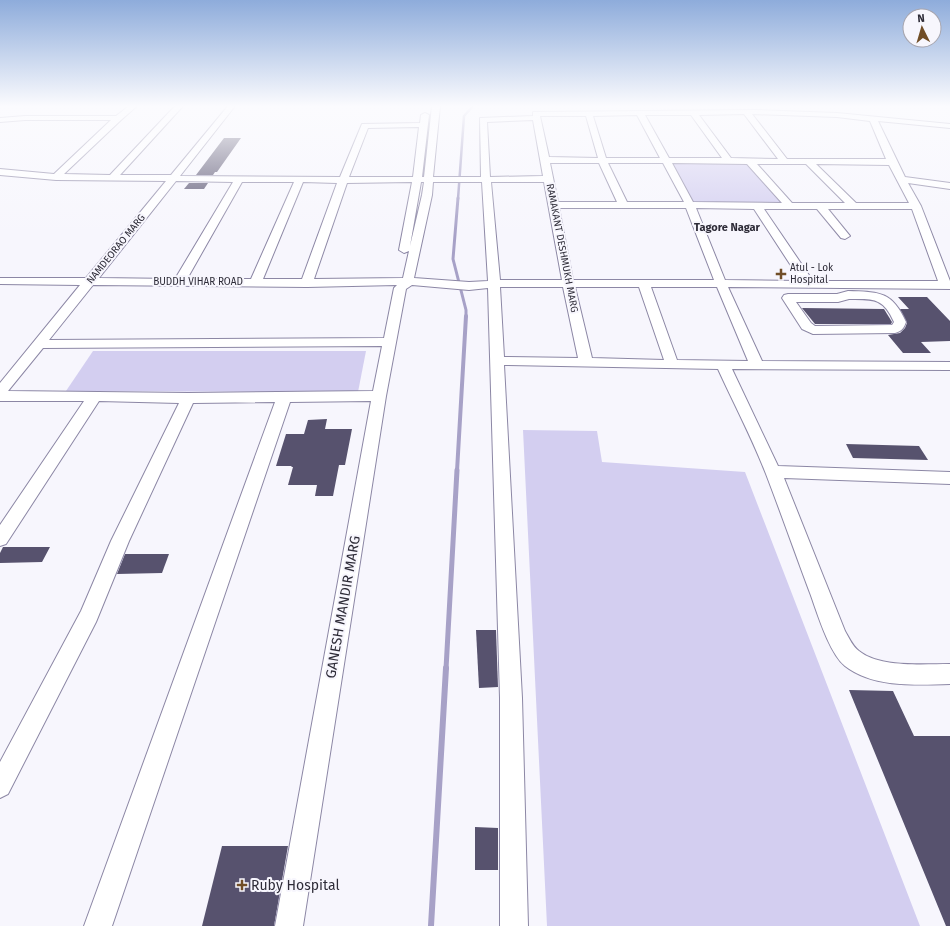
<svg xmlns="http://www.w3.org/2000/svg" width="950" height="926" viewBox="0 0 950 926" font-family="'Fira Sans',sans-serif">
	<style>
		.green { fill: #d3cef0 }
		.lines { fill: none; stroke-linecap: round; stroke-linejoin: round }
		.stream-far4 { stroke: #a7a1c7; stroke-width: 2.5 }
		.stream-far3 { stroke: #a7a1c7; stroke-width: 3 }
		.stream-far2 { stroke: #a7a1c7; stroke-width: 4 }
		.stream-far1 { stroke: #a7a1c7; stroke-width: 5 }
		.stream { stroke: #a7a1c7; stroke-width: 6 }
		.building { fill: #57526e }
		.minor-casing { stroke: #8c87a5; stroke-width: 2 }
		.minor { fill: #fff; fill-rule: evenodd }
		.poi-dot { fill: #714e27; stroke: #f7f6fd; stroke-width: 1.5 }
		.labels { text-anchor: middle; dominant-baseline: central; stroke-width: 4; stroke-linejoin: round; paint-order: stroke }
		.far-street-label { font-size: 10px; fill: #2e2c38; stroke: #f7f6fd }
		.far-poi-label { font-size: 10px; fill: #2e2c38; stroke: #f7f6fd; text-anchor: start }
		.far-neighbourhood-label { font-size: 11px; font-weight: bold; fill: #2e2c38; stroke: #f7f6fd }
		.near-street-label { font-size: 14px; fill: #2e2c38; stroke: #f7f6fd }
		.near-poi-label { font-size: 14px; fill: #2e2c38; stroke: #f7f6fd; text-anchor: start }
	</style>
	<rect width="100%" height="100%" fill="#f7f6fd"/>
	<g class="green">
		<polygon points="665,161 750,162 789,205 690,205"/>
		<polygon points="93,351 366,351 358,392 66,391"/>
		<polygon points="523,430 597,431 602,462 745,472 920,926 547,926"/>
	</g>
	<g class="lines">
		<polyline class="stream-far4" points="458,199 464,116 473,106"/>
		<polyline class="stream-far3" points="458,198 453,259 466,310 466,317"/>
		<polyline class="stream-far2" points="457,471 466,316"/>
		<polyline class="stream-far1" points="446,669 457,470"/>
		<polyline class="stream" points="431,926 446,668"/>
	</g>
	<g class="building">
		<polygon points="224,138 241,138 217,172 215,172 213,175 196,175"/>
		<polygon points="189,183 208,183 204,189 184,189"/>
		<polygon points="898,297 927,297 950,321 950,341 921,342 931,353 903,353 888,335 900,333 905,328 907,323 900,309 909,309"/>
		<polygon points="802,308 884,309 892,322 891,324 815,324"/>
		<polygon points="327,419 325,429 352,429 345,465 339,465 333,496 315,496 317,485 288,485 293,467 291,467 292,466 276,466 286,434 304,434 308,420"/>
		<polygon points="846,444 919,446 928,460 853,458"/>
		<polygon points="3,547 50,547 42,562 0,563 0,553"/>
		<polygon points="125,554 169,554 162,573 117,574"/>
		<polygon points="476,630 496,630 498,687 479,688"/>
		<polygon points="849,690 893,691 914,736 950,736 950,926 946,926"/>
		<polygon points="475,827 498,828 498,870 475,870"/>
		<polygon points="222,846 288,846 274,926 202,926"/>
	</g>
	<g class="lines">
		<defs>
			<g id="minor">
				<path d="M129 106H137L121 120 64 174 110 175 175 106H183L120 175H171L228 106H235L180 176 340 177 362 124 420 123 421 115 425 113 429 115 422 177H424L432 106H440L433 177H481L480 118 533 116V112H536L756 110 837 113 950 124V128L878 121 905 177 950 183V189L908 183 921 206 950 281V289L728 287 762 361 950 362V370L732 369 778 466 950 472V484L784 478 845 631C849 638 853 647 859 651 880 668 924 664 950 664V684C916 685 873 688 845 666 829 653 817 612 810 593 795 553 781 513 766 474 752 438 734 404 718 369L504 365 522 698 528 926H500V698L488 288 469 290 412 285 406 289 386 396 303 926H275L371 401 290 402 112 926H84L275 402 193 403 129 541 96 622 8 794 0 798V762L81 611 111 541 179 403 99 401 6 544 0 546V525L84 401H0V383L80 285 0 284V278H86L166 181 56 180 0 175V169L54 174 111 120H25L0 122V118L25 116H116ZM744 114 778 159 731 158 699 115ZM752 114 837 117 870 121 886 159H787ZM637 115 660 158H606L593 116ZM645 115H691L722 158H669ZM540 116H586L598 158 549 157ZM533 120 543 176 490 177 487 122ZM419 127 413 177H349L368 128ZM550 163H599L617 202H558ZM608 163H663L684 202H627ZM672 163 747 164 782 203 693 202ZM757 164H806L845 203H792ZM816 164 889 165 909 203H856ZM176 181 233 182 175 279 99 278ZM242 182H294L251 279H187ZM303 182 337 183 302 279H263ZM412 182 399 250 404 253 409 251 403 278 314 279 347 183ZM421 182H424L422 195 410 246ZM433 182H482L488 281 469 282 414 278 432 195ZM491 182H544L562 280H500ZM559 208H686L714 280H573ZM696 208 754 209 801 281 725 280ZM764 209H817L841 238 845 239 850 236 828 209H912L938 281H813ZM93 285 307 287 397 285 394 288 384 338 49 340ZM500 287H563L578 358 504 357ZM575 287H639L664 360 592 358ZM651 287H717L748 361 677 360ZM382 346 373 391 188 393 8 391 43 348Z"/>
				<path d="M848 291C879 292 892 291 906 322 904 328 902 331 895 333L813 334 802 329 782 298 784 295 788 294H837ZM849 299C873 299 883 297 894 322L892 325 815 326 811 323 796 302H838Z"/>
			</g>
		</defs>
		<use href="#minor" class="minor-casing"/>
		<use href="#minor" class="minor"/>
	</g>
	<linearGradient id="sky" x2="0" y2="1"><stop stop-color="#8eacdb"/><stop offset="0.45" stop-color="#fbfbfe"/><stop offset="1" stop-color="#fbfbfe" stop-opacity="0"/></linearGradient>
	<rect width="950" height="236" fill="url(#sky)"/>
	<g class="poi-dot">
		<path d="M779 268h4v4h4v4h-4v4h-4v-4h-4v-4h4z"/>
		<path d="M240 879h4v4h4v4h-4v4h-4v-4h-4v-4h4z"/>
	</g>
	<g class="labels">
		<g class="far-street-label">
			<text transform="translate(562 248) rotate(79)">RAMAKANT DESHMUKH MARG</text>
			<text transform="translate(116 249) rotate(-51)">NAMDEORAO MARG</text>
			<text x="198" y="282">BUDDH VIHAR ROAD</text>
		</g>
		<g class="far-poi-label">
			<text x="790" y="268">Atul - Lok<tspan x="790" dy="12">Hospital</tspan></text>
		</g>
		<g class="far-neighbourhood-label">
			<text x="727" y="227">Tagore Nagar</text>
		</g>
		<g class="near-street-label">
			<text transform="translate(343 607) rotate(-80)">GANESH MANDIR MARG</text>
		</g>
		<g class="near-poi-label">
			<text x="251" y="885">Ruby Hospital</text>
		</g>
	</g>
	<g transform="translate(922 28) rotate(355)"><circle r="19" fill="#f7f6fd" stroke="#a7a5ae"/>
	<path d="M0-3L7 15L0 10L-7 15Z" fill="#714e27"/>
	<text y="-6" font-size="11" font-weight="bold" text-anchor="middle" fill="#2e2c38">N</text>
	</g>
</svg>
